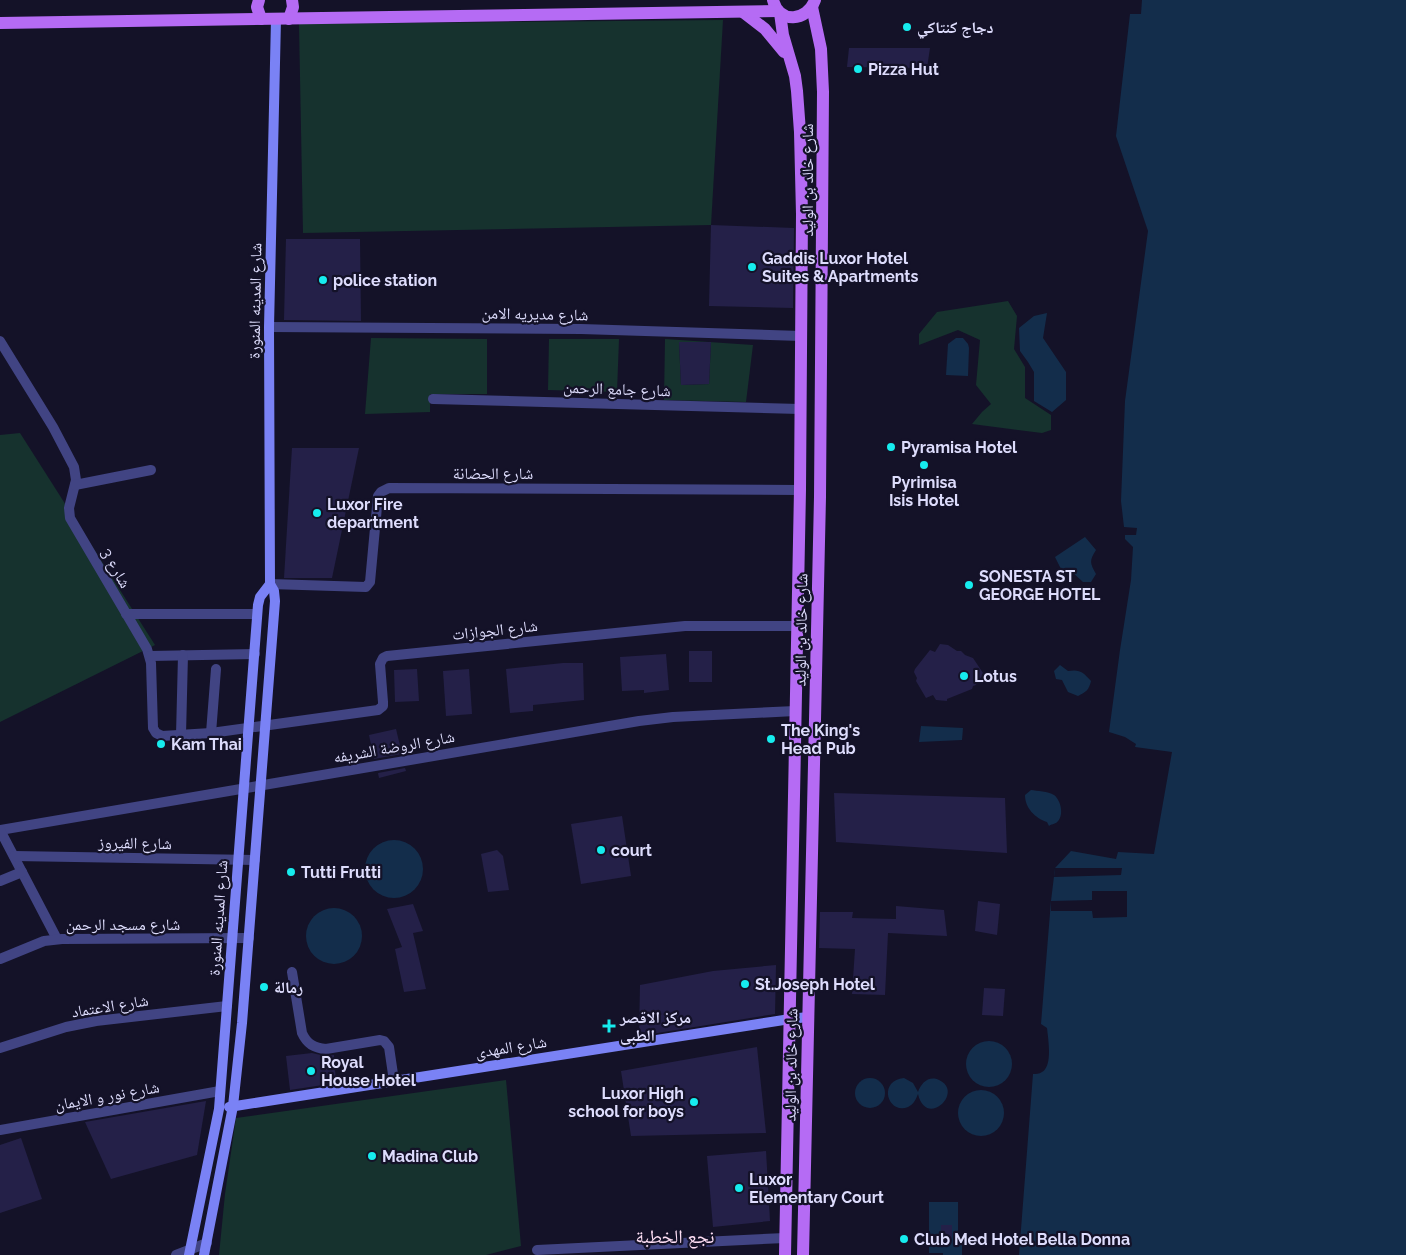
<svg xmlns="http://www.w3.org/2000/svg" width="1406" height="1255" viewBox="0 0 1406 1255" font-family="Raleway,'Noto Naskh Arabic',sans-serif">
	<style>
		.green { fill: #16322e; fill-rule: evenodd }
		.water { fill: #132d4b }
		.pier { fill: #141228 }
		.building { fill: #242048 }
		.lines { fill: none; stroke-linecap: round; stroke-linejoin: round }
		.street { stroke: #414483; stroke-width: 10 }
		.secondary { stroke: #7a82f5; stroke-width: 10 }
		.primary { stroke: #b56bf4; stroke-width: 12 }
		.poi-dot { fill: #16ecee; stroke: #141228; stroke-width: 2 }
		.labels { text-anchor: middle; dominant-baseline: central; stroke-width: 4.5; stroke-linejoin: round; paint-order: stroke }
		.poi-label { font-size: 16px; font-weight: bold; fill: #dddcfc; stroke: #141228; text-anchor: start }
		.street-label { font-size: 16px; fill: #dddcfc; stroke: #141228 }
		.quarter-label { font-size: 19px; fill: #fddef4; stroke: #141228 }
	</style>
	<rect width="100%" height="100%" fill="#141228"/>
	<g class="green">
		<polygon points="723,20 711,225 303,233 299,24"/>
		<polygon points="1008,301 1017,316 1014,349 1025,367 1025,398 1051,415 1051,430 1042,433 972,424 982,412 991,404 976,385 980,340 958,330 919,345 919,334 937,312"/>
		<polygon points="371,338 487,339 487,394 430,394 430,412 365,414"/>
		<polygon points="549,339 619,339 617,392 548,390"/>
		<path d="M665 339 753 345 746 402 664 400ZM711 342 709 384 681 385 679 343Z"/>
		<polygon points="20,433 155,645 0,722 0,435"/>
		<polygon points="506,1080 521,1246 486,1255 219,1255 225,1194 236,1118"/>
	</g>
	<g class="water">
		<path d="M1142 0H1406V1255H1019L1033 1074C1036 1074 1039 1074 1042 1072 1053 1066 1048 1038 1047 1028L1041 1024 1051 901 1055 868 1071 851 1116 859 1118 852 1154 854 1172 752 1135 747 1136 744 1125 737 1109 732 1120 650 1131 580 1133 547 1125 539V535H1136L1137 528 1124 527 1121 501 1125 401 1148 231 1116 136 1130 14H1141Z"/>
		<polygon points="1047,313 1043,338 1066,372 1066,400 1052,412 1034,401 1034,372 1028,362 1020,351 1019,328 1034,316"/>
		<polygon points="956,338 963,338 968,344 969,348 968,376 946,375 948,344"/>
		<path d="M1085 537 1096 550C1089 561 1090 563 1096 574L1091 582H1083L1071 571 1061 569 1055 557Z"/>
		<path d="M1060 665 1068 671C1080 669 1083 672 1091 681 1089 690 1086 692 1078 696L1068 692 1062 680 1056 679 1054 671Z"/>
		<polygon points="921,726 963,728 962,740 919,742"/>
		<path d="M1031 790C1037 791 1048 791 1054 795 1061 800 1065 817 1056 823 1056 823 1050 825 1049 826L1047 822C1035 818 1025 808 1025 795Z"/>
		<circle cx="394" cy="869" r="29"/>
		<circle cx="334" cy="936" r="28"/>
		<circle cx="989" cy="1064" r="23"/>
		<path d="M904 1078 913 1083 918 1092C921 1083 929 1075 939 1080 965 1092 926 1129 918 1094 916 1099 914 1104 908 1107 888 1115 877 1081 904 1078Z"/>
		<circle cx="870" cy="1093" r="15"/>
		<circle cx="981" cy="1113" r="23"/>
		<polygon points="929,1202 958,1202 958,1238 962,1238 962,1255 943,1255 943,1253 929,1253"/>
	</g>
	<g class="pier">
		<polygon points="1055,868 1122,868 1121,875 1054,877"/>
		<polygon points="1092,891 1127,891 1127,917 1093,918 1092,911 1051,911 1051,901 1092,900"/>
	</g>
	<g class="building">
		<polygon points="849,48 930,48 927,68 847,67"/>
		<polygon points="711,225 794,228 793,308 709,306"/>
		<polygon points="286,239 360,239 361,321 284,320"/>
		<polygon points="679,342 711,342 709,384 681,385"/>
		<polygon points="292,448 359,448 332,578 284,578"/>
		<polygon points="940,644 948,645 957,651 961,651 965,655 973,658 983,673 981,679 979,680 976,685 973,686 972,689 947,699 947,701 936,700 933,695 926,698 916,681 917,678 914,672 915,669 930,650 935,652"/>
		<rect x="689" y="651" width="23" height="31"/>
		<polygon points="666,654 669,690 644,693 644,690 622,691 620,657"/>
		<polygon points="563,663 583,663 584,700 533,705 533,711 510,713 506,669"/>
		<polygon points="417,669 419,701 395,702 394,670"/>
		<polygon points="469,669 472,714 446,716 443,671"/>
		<polygon points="396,729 402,754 374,759 369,735"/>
		<polygon points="405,768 406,771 379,778 378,773"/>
		<polygon points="834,793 1005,798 1007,853 836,842"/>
		<polygon points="622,816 631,876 581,884 571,824"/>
		<polygon points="497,850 503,856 509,890 488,892 481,854"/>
		<polygon points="978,901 1000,904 997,935 975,931"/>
		<polygon points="413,904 423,931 413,933 426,989 404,992 395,949 402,947 387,909"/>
		<polygon points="896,906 944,910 947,936 888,933 885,995 852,994 855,949 819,948 820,912 853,912 852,918 896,919"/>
		<polygon points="776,965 775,1014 639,1036 640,985 713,971"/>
		<polygon points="984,988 1005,989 1003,1016 982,1015"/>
		<polygon points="757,1047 766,1133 631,1136 621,1071"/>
		<polygon points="312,1053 325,1056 334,1055 336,1083 290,1090 286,1056"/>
		<polygon points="206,1101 197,1155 111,1179 85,1122"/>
		<polygon points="21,1138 42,1199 0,1213 0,1145"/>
		<polygon points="766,1151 770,1221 713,1227 707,1156"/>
		<rect x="941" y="1225" width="11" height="14"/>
	</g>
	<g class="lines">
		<g class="street">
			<polyline points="269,327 581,329 801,336"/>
			<polyline points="0,341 53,427 74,467 76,480 69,508 70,518 147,649 151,663 153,728 156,733 162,736 211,733 378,710 383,706 383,702 380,664 383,658 387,656 685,626 797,626"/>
			<polyline points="433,399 800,409"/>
			<polyline points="75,485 151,470"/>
			<polyline points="270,584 366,587 370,582 378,496 381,492 389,488 800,490"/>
			<polyline points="126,614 257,614"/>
			<polyline points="150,656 255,654"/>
			<polyline points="211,733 216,669"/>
			<polyline points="181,735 183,655"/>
			<polyline points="0,830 639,721 673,717 795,711"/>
			<polyline points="0,830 57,939"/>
			<polyline points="14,856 255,860"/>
			<polyline points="0,881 22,872"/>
			<polyline points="0,959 44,941 62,939 249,938"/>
			<path d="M292 972 302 1033C307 1044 314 1048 326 1049L380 1040 384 1041 389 1047 394 1081"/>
			<polyline points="0,1048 66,1027 96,1021 227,1006"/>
			<polyline points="0,1130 220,1091"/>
			<polyline points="537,1250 785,1238"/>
			<polyline points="176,1255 207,1243"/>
		</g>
		<g class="secondary">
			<polyline points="229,1107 790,1019 808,1017"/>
			<polyline points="189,1255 219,1109 258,605 260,597 270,584"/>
			<polyline points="204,1255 233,1106 242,1023 275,601 274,591 270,584 269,327 276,19"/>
		</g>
		<g class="primary">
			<polyline points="259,0 257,7 261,19"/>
			<path d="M773 0C779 24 807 22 815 0"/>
			<polyline points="743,12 765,29 784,52"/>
			<polyline points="780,13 783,35 795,76 797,91 800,132 802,214 800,490 785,1255"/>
			<polyline points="289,19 293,7 292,0"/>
			<polyline points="0,23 778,11"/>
			<polyline points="803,1255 820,497 823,92 821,49 812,7"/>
		</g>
	</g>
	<g class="poi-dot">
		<circle cx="907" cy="27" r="5"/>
		<circle cx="858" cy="69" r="5"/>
		<circle cx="752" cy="267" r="5"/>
		<circle cx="323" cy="280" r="5"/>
		<circle cx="891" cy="447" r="5"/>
		<circle cx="924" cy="465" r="5"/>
		<circle cx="317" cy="513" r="5"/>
		<circle cx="969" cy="585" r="5"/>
		<circle cx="964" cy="676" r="5"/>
		<circle cx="771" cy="739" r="5"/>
		<circle cx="161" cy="744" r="5"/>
		<circle cx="601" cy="850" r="5"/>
		<circle cx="291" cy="872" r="5"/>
		<circle cx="745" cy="984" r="5"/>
		<circle cx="264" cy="987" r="5"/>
		<path d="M606.5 1018.5h5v5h5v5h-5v5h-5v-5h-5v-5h5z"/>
		<circle cx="311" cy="1071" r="5"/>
		<circle cx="694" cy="1102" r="5"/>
		<circle cx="372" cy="1156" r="5"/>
		<circle cx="739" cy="1188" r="5"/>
		<circle cx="904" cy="1239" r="5"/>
	</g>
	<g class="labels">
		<g class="poi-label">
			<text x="917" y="27">دجاج كنتاكي</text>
			<text x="868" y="69">Pizza Hut</text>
			<text x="762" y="258">Gaddis Luxor Hotel<tspan x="762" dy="18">Suites &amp; Apartments</tspan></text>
			<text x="333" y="280">police station</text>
			<text x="901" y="447">Pyramisa Hotel</text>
			<text x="924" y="482" text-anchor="middle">Pyrimisa<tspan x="924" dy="18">Isis Hotel</tspan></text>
			<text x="327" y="504">Luxor Fire<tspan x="327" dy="18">department</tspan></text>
			<text x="979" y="576">SONESTA ST<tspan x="979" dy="18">GEORGE HOTEL</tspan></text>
			<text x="974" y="676">Lotus</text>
			<text x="781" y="730">The King's<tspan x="781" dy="18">Head Pub</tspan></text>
			<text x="171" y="744">Kam Thai</text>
			<text x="611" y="850">court</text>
			<text x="301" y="872">Tutti Frutti</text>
			<text x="755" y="984">St.Joseph Hotel</text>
			<text x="274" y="987">رمالة</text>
			<text x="620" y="1017">مركز الاقصر<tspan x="620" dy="18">الطبى</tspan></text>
			<text x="321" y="1062">Royal<tspan x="321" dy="18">House Hotel</tspan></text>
			<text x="684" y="1093" text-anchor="end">Luxor High<tspan x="684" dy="18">school for boys</tspan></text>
			<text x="382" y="1156">Madina Club</text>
			<text x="749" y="1179">Luxor<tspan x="749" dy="18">Elementary Court</tspan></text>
			<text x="914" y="1239">Club Med Hotel Bella Donna</text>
		</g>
		<g class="street-label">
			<text transform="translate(807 180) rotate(-90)">شارع خالد بن الوليد</text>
			<text transform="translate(255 301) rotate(-89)">شارع المدينه المنورة</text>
			<text transform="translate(535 314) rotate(1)">شارع مديريه الامن</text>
			<text transform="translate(617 389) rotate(2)">شارع جامع الرحمن</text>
			<text x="493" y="473">شارع الحضانة</text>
			<text transform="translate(116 568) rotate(60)">شارع 3</text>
			<text transform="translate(495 630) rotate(-6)">شارع الجوازات</text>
			<text transform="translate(801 630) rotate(-89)">شارع خالد بن الوليد</text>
			<text transform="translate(394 747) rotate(-10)">شارع الروضة الشريفه</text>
			<text transform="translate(135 843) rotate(1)">شارع الفيروز</text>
			<text transform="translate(218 918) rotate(-86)">شارع المدينه المنورة</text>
			<text x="123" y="924">شارع مسجد الرحمن</text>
			<text transform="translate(110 1006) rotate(-9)">شارع الاعتماد</text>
			<text transform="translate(511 1047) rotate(-9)">شارع المهدى</text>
			<text transform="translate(791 1065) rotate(-89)">شارع خالد بن الوليد</text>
			<text transform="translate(107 1096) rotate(-10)">شارع نور و الايمان</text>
		</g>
		<g class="quarter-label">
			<text x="675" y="1236">نجع الخطبة</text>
		</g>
	</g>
</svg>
